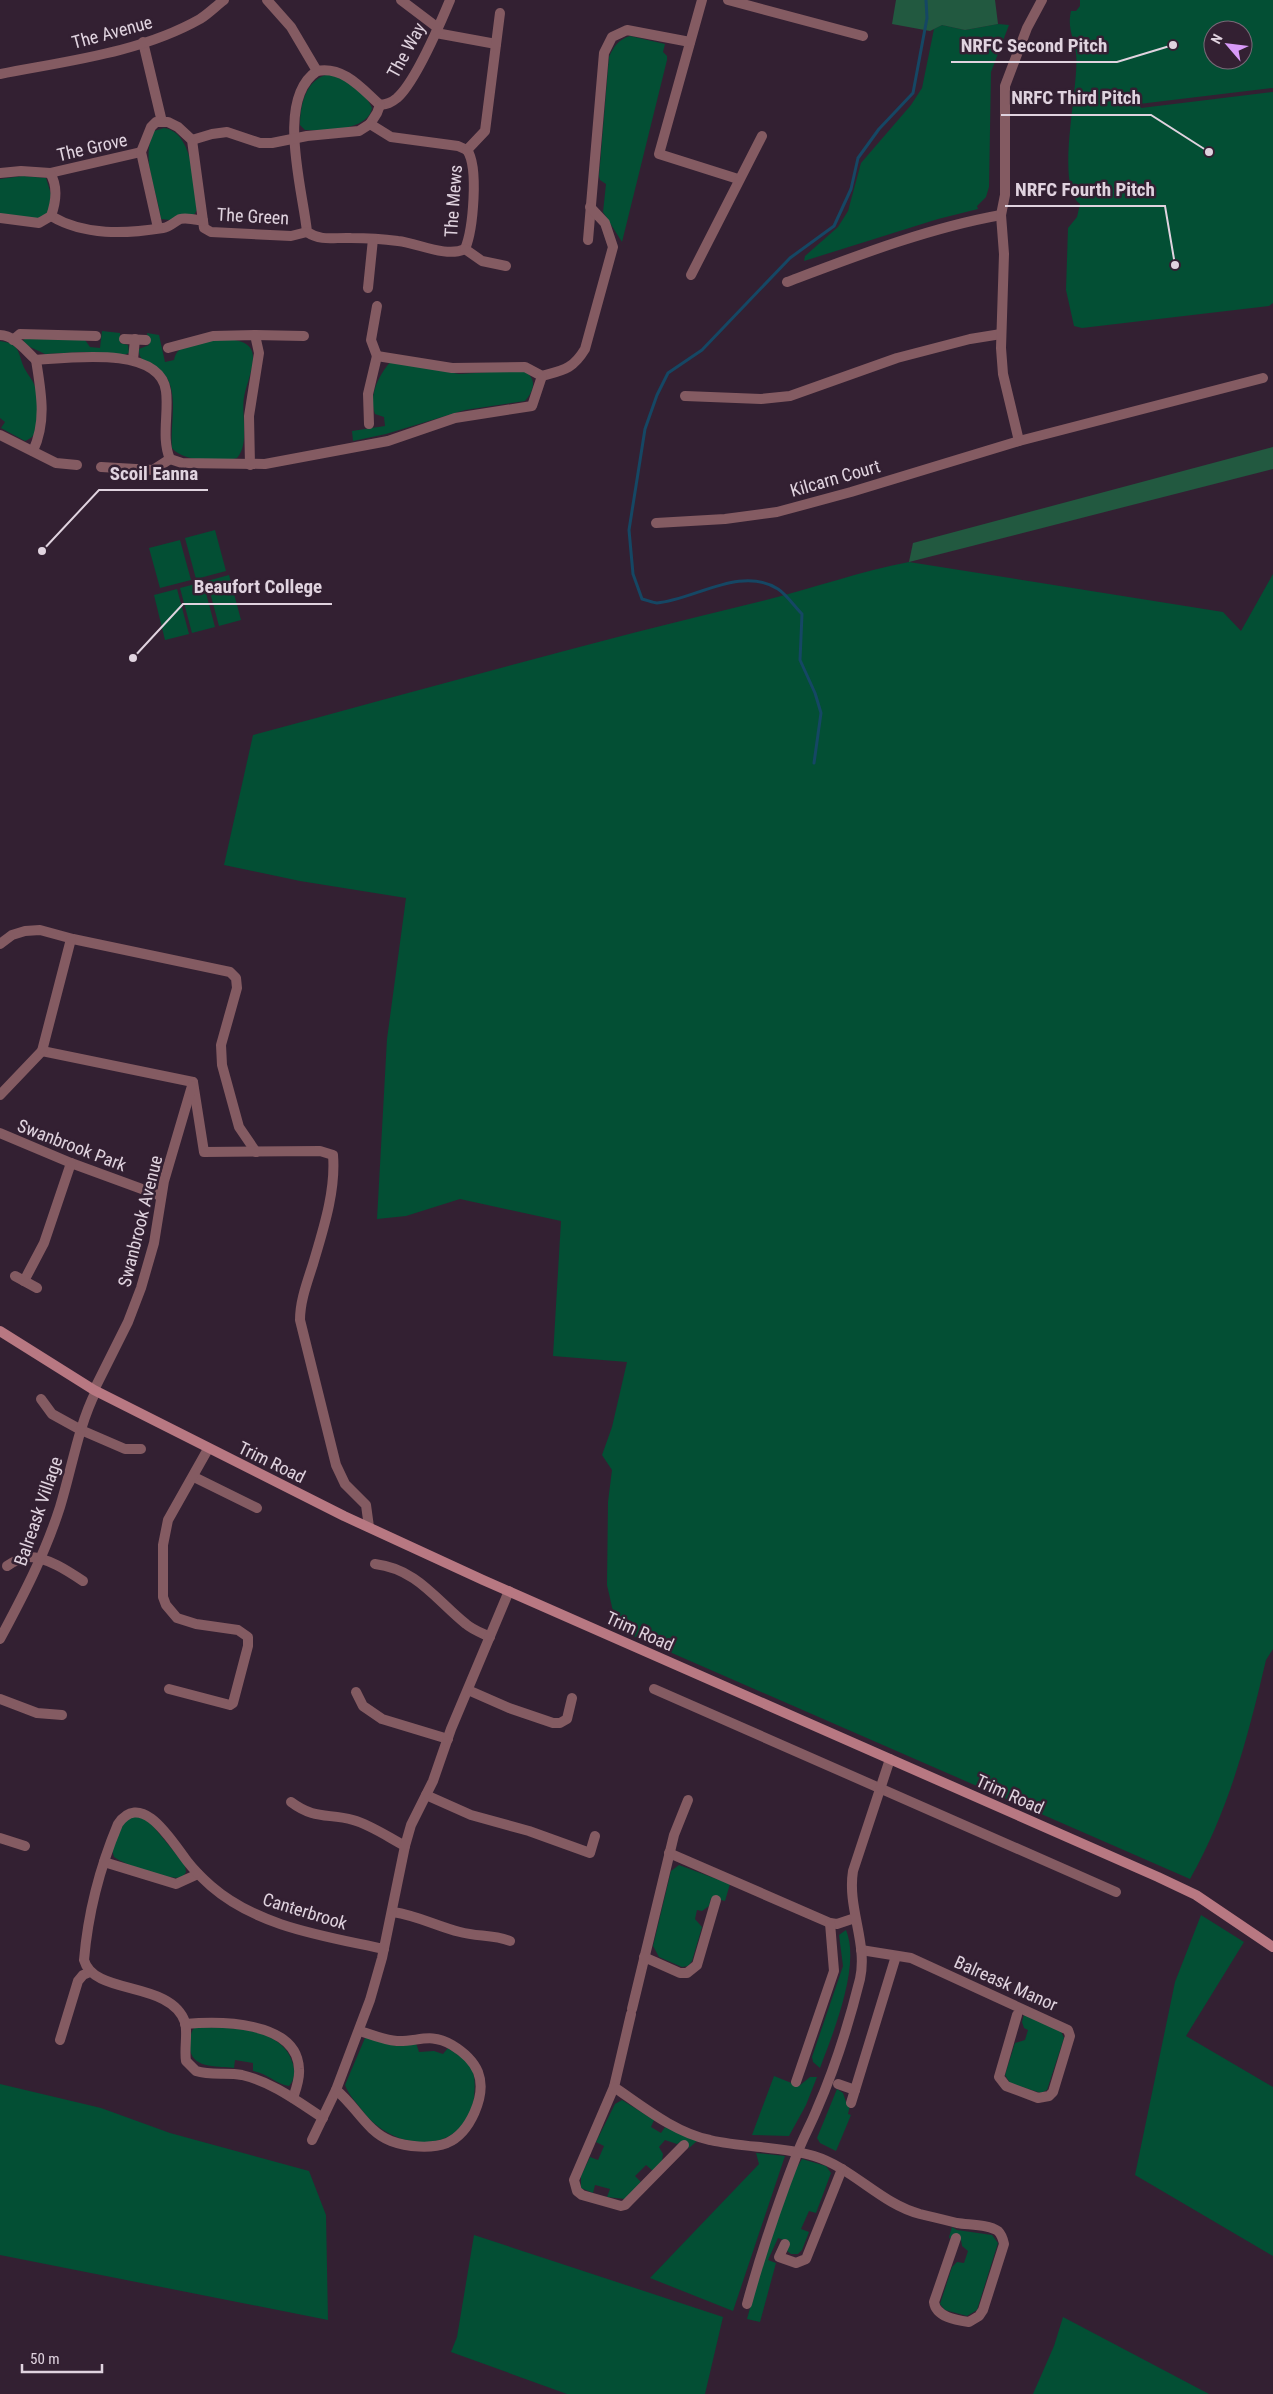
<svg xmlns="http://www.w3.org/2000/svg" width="1273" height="2394" viewBox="0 0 1273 2394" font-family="'Roboto Condensed',sans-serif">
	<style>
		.green { fill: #034f34; fill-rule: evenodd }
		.forest { fill: #225940 }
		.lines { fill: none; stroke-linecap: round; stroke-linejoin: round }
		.stream { stroke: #154764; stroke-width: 3 }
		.street { stroke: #845b62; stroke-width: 10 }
		.secondary { stroke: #b87882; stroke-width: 10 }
		.labels { text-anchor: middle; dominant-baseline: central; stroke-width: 5; stroke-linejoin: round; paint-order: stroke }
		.street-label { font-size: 18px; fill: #e0d3df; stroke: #332032 }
		.leader { fill: none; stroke: #e0d3df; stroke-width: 2 }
		.callout-dot { fill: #e0d3df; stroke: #332032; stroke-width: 2 }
		.callout-label { font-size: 19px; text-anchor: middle; font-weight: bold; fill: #e0d3df; stroke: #332032; stroke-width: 5; stroke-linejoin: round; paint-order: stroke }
	</style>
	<rect width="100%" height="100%" fill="#332032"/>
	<g class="green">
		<path d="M1080 0H1273V88L1139 104 1141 108 1273 92V303L1269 306 1082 328 1074 326 1066 290 1068 228 1077 217 1080 204C1054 185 1080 86 1076 53 1074 37 1067 29 1071 11H1076L1080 6ZM1213 30H1243V60H1213Z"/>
		<polygon points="998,24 1009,25 991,72 989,187 986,197 977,206 978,209 938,219 804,261 805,256 838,227 848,211 861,163 911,105 922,88 934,29 942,25 965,30"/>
		<path d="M630 36 665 44 663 52 667 56V60L622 242 603 212 606 184 600 180 599 176 609 57C614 46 618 40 630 36Z"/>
		<path d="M329 74C346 80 364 90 372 108 368 131 324 131 305 130L300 125C300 104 306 79 329 74Z"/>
		<path d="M164 128C194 132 194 187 197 210L194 215 170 220 161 219C157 189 140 159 154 131Z"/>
		<polygon points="23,176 46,178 51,194 50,212 36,219 0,214 0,179"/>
		<polygon points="102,331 120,333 120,343 128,345 129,353 124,355 84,352 45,354 30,347 23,341 25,338 85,340 90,347 100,348"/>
		<path d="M147 333 159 335 165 362 174 360C175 355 177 351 182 348 197 341 241 332 251 349 255 356 252 367 250 375 248 383 245 390 244 397 241 415 250 444 237 458 221 463 183 462 172 448 170 425 178 398 167 378 160 365 137 365 139 349L149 345Z"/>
		<path d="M0 341C23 344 17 356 26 371 28 375 32 379 34 384 39 395 40 419 36 431 34 436 30 439 25 441L1 428 5 422 0 418Z"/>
		<path d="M391 361 459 374 520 370C537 375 536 389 525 401L465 410 386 434 353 441 352 431 385 426 384 417 375 414C368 395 379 375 391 361Z"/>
		<polygon points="215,530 226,571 196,579 185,538"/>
		<polygon points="180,540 191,580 160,588 149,548"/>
		<path d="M909 562 1223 612 1241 631 1273 574V1649L1266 1660C1248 1737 1229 1810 1190 1879L617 1629 607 1585 608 1502 612 1470 602 1455 612 1427 627 1362 553 1356 561 1221 460 1199 406 1216 377 1219 387 1039 406 898 300 881 224 865 253 735C424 689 594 641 766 600 814 588 861 571 909 562Z"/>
		<polygon points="229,575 241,620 219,626 207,581"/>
		<polygon points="203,582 215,627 192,633 180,588"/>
		<polygon points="177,589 189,634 165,640 154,595"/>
		<path d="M131 1815 148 1820 185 1865 186 1872 183 1877C168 1881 127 1866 114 1857L112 1850 125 1819Z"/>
		<polygon points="679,1865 730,1884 725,1901 711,1898 709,1906 702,1911 697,1910 695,1919 702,1927 692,1961 688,1966 682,1967 659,1957 653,1946 671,1871"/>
		<polygon points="1201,1915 1244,1942 1186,2036 1273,2087 1273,2256 1135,2175 1175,1982"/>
		<path d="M846 1930C861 1966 833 2033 820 2068L813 2062 812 2057 843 1966 839 1935Z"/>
		<polygon points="1024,2014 1061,2031 1064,2038 1047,2090 1041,2093 1010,2083 1005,2075 1015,2043 1025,2040 1028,2030 1024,2028 1022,2022"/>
		<path d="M195 2027C227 2028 282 2025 293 2064 295 2072 295 2079 289 2086 276 2084 267 2073 253 2071V2063L235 2060 234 2068C215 2066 187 2069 190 2042 191 2035 191 2031 195 2027Z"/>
		<path d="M365 2038H371L396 2046 416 2043 419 2052 434 2051 443 2054 448 2048C454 2053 465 2058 469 2064 476 2074 475 2086 474 2098 464 2158 392 2152 362 2110 356 2102 348 2094 345 2085Z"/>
		<polygon points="774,2076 799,2086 810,2077 817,2077 806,2105 789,2136 752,2135"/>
		<polygon points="0,2084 101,2108 170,2133 309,2171 326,2215 328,2320 0,2255"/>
		<polygon points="837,2089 843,2093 846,2102 850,2105 848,2114 851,2115 836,2151 820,2143 817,2138"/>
		<polygon points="622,2100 654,2120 651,2127 661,2133 665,2127 697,2141 689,2148 682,2141 677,2144 665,2140 659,2147 663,2154 662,2161 653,2171 646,2165 635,2176 641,2182 625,2199 607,2197 610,2189 595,2185 593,2193 581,2188 581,2176 590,2157 598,2160 604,2146 596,2142 615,2104"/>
		<polygon points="756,2153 785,2156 733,2311 650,2278 759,2164"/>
		<polygon points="802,2159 826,2166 831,2173 816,2213 809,2211 801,2229 809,2232 802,2250 798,2254 791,2254 786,2250 789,2242 778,2238 768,2260 776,2263 760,2322 747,2319 765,2254 796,2169"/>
		<polygon points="952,2227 957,2230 992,2235 998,2243 977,2310 967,2316 945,2310 940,2304 952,2267 957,2262 964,2263 968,2251 962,2246 961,2240 952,2236 950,2239 949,2237"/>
		<polygon points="474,2235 723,2317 705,2394 567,2394 451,2352 457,2337"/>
		<polygon points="1063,2317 1209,2394 1033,2394 1054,2346"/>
	</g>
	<g class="forest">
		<polygon points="896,0 995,0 998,24 965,30 942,25 930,31 892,24"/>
		<polygon points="1273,447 1273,469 909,562 913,543"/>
	</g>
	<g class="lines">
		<path class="stream" d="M814 763 821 713 815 693 800 660 802 614C794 606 787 595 778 589 741 565 694 600 657 603 653 603 647 600 642 599L633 574 629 530 645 429 657 395 668 373 702 350 790 258 834 226 851 189 858 158 879 129 913 93 927 18 926 0"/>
		<g class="street">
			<polyline points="267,0 291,27 317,71"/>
			<polyline points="401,0 438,28"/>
			<polyline points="702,0 659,154 738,179"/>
			<polyline points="728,0 863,36"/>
			<polyline points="436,33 496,44"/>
			<polyline points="143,42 162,122"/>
			<path d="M0 74C66 61 140 53 200 19 208 14 216 6 224 0"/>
			<path d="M380 105C362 89 344 66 317 71 275 99 303 190 307 232 322 242 335 237 351 238 367 238 383 239 398 241 418 243 446 258 465 249"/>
			<path d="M380 105C387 104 391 103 397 98 415 82 440 24 450 0"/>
			<polyline points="370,124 377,113 380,105"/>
			<polyline points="192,140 212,134 227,132 260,143 272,143 307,136 359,131 370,124 391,137 458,146 467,150"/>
			<polyline points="467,150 485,131 500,13"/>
			<polyline points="0,173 21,171 50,173 141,152"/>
			<path d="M51 216C85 236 125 234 163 228 170 227 174 222 180 219 187 217 197 220 203 221L204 228 211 232 291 236 307 232"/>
			<path d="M0 218 39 223 51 216C56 202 58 186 50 173"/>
			<polyline points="158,228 141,152 151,127 156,122 168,122 178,127 192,140 203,221"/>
			<polyline points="588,240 604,53 612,37 627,30 690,42"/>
			<path d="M465 249C473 230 479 167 467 150"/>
			<polyline points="465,249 482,261 506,266"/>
			<polyline points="691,275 762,136"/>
			<path d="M787 282C856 256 928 228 1001 215"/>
			<polyline points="368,288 373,239"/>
			<path d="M0 335C14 335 26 351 36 360"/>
			<polyline points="255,335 304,336"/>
			<polyline points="124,339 146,340"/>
			<polyline points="13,340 20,334 96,336"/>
			<polyline points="168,348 213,336 255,335 259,353 249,416 250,465"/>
			<polyline points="377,356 371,340 377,306"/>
			<polyline points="133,360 135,339"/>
			<polyline points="685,396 761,399 790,396 897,358 970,339 1001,334"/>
			<path d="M369 424 368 394 377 356 452 368 525 367 542 376C564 370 573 369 585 349L613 247 605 223 590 207"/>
			<polyline points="0,435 56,463 77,465"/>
			<polyline points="1019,441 1003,374 1001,348 1004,254 1001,215 1005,195 1005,86 1027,28 1042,0"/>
			<path d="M33 451C47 421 41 392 36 360 68 358 160 345 166 391 169 413 161 438 170 459"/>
			<polyline points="101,467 153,470 170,459 182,463 265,464 388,441 455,418 532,406 542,376"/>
			<polyline points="656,523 725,519 777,512 851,492 1019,441 1263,378"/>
			<polyline points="0,944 12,935 25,931 40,930 73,939 230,972 236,978 237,988 221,1045 222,1065 239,1127 256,1152"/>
			<polyline points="42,1051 193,1082"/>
			<path d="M193 1082 204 1152 320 1151 333 1155C336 1191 323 1230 313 1264 307 1283 300 1301 300 1320L336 1465 345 1484 366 1505 369 1527"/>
			<polyline points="0,1095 42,1051 71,939"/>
			<polyline points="0,1133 71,1163 161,1196"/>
			<polyline points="15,1276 37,1288"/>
			<polyline points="24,1281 44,1243 71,1163"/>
			<polyline points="94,1390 128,1322 141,1288 154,1243 164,1181 192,1086"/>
			<polyline points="41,1399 52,1414 81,1430 125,1449 141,1449"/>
			<polyline points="194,1477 257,1508"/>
			<path d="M375 1564C417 1569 436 1600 466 1624 473 1630 482 1633 490 1637"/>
			<path d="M7 1566C13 1562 21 1557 29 1557 47 1557 68 1571 83 1581"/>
			<path d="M0 1639C23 1596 45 1554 60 1507 72 1468 78 1427 96 1391"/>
			<polyline points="169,1689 230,1705 233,1703 248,1646 248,1637 238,1630 196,1624 177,1618 166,1605 163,1597 163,1545 168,1520 208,1449"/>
			<polyline points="654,1689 1116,1892"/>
			<polyline points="468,1690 509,1708 553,1723 560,1723 567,1719 572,1698"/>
			<polyline points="356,1692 363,1706 382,1719 448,1739"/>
			<polyline points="0,1699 37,1713 62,1715"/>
			<polyline points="426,1795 471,1815 529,1831 590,1853 595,1836"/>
			<path d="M291 1802C315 1820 328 1813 353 1820 371 1825 388 1837 405 1846"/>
			<polyline points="0,1838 25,1846"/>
			<polyline points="669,1853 830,1923 837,1924 855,1918"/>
			<polyline points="104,1862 176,1884 198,1874"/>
			<path d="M393 1912C419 1916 436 1926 460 1932 477 1937 493 1934 510 1941"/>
			<polyline points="861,1950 911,1958 1068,2030 1070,2036 1053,2092 1049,2096 1038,2098 1006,2086 999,2077 1017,2015"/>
			<polyline points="644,1957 680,1973 687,1973 697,1965 716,1900"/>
			<polyline points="632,2009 674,1835 688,1800"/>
			<polyline points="631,2014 614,2087 574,2180 577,2191 582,2195 621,2206 625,2205 684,2145"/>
			<path d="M185 2024C218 2021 297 2020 299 2069 300 2079 296 2089 293 2098"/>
			<polyline points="60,2040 78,1981 83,1975 90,1972"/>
			<polyline points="796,2082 834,1971 830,1923"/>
			<polyline points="838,2084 855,2090"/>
			<path d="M614 2087C642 2106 675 2133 710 2140 744 2148 780 2146 814 2156 853 2168 881 2204 920 2214 933 2217 945 2220 957 2223 969 2225 988 2224 998 2231 1002 2235 1003 2239 1004 2244L983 2310 979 2316 969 2322C956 2320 936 2317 934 2302L956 2238"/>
			<path d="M336 2090C356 2106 367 2132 391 2141 407 2147 431 2149 447 2143 470 2133 487 2095 478 2072 473 2060 462 2051 452 2045 430 2032 418 2042 397 2041 384 2040 372 2035 360 2031"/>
			<polyline points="851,2103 896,1956"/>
			<path d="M323 2118C297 2101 272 2082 242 2075 227 2072 211 2076 196 2071L186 2061C184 2049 188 2033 185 2022 170 1980 94 1996 84 1960 88 1913 100 1867 118 1824 142 1789 173 1843 187 1861 194 1870 202 1878 211 1886 258 1927 325 1936 384 1949"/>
			<polyline points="312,2140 336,2090 370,2000 382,1958 405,1846 411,1825 433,1781 451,1729 509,1591"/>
			<polyline points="785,2244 779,2257 796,2263 806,2259 842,2169"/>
			<path d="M747 2304C761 2253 778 2203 797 2154 803 2138 811 2124 817 2109 835 2068 849 2023 860 1979 868 1943 847 1908 853 1871L890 1759"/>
		</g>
		<polyline class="secondary" points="0,1331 94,1390 344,1516 483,1580 1158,1877 1196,1895 1273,1947"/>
	</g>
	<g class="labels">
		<g class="street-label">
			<text transform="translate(112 32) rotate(-15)">The Avenue</text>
			<text transform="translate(406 50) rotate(-61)">The Way</text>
			<text transform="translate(92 147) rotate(-13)">The Grove</text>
			<text transform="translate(453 201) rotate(-86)">The Mews</text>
			<text transform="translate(253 216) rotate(3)">The Green</text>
			<text transform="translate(835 478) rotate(-16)">Kilcarn Court</text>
			<text transform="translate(72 1145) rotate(21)">Swanbrook Park</text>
			<text transform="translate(140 1221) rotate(-76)">Swanbrook Avenue</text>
			<text transform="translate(272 1462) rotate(26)">Trim Road</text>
			<text transform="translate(38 1511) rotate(-71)">Balreask Village</text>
			<text transform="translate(640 1631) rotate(24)">Trim Road</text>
			<text transform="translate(1010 1794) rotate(24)">Trim Road</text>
			<text transform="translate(305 1911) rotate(17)">Canterbrook</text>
			<text transform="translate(1006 1983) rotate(24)">Balreask Manor</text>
		</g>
	</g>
	<path class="leader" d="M1173 45L1117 62H951M1209 152L1151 115H1001M1175 265L1165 206H1005M42 551L99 490H208M133 658L183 604H332"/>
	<g class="callout-dot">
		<circle cx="1173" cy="45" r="5"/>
		<circle cx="1209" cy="152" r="5"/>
		<circle cx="1175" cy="265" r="5"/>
		<circle cx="42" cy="551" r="5"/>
		<circle cx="133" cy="658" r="5"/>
	</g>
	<g class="callout-label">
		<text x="1034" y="52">NRFC Second Pitch</text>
		<text x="1076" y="104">NRFC Third Pitch</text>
		<text x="1085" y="196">NRFC Fourth Pitch</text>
		<text x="154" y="480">Scoil Eanna</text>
		<text x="258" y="593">Beaufort College</text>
	</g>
	<g transform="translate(1228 45) rotate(298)"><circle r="24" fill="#332032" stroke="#786877"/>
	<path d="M0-4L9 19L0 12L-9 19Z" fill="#d89af8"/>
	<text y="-8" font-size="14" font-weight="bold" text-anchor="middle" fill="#e0d3df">N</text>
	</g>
	<path d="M22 2364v8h80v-8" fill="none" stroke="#e0d3df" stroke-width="2.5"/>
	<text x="30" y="2364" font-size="15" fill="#e0d3df" stroke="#332032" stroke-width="4" paint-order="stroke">50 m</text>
</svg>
